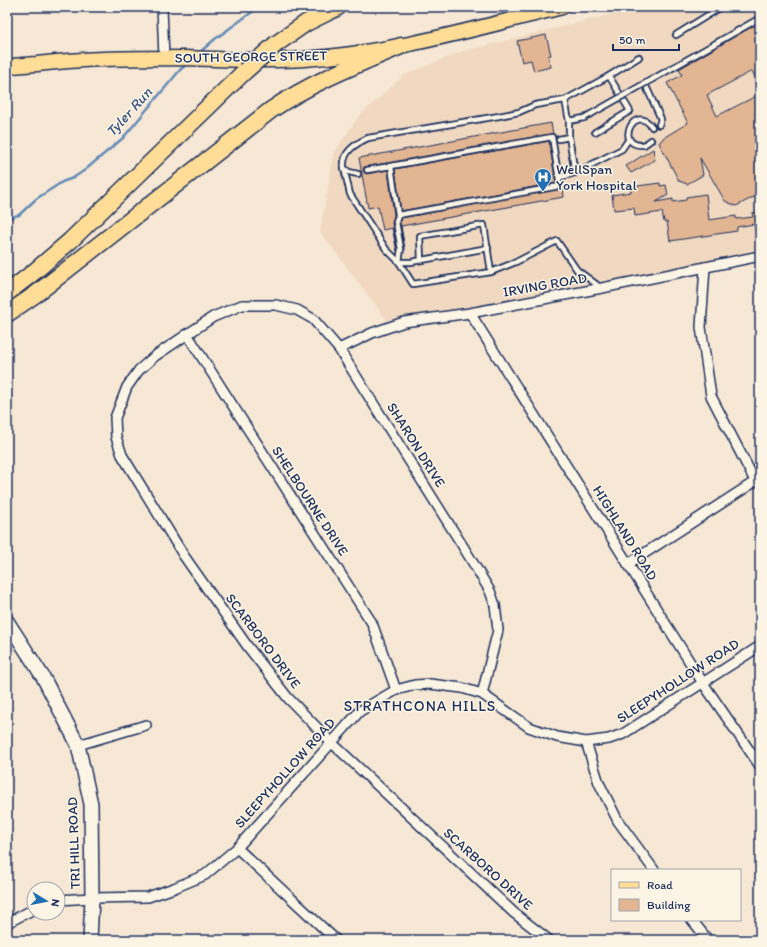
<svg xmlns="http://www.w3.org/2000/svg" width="767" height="947" viewBox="0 0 767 947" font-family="Itim,sans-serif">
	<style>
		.built { fill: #f1d9c1 }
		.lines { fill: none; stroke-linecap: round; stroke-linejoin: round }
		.stream { stroke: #648bb7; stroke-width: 2.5 }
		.building { fill: #e3b693; stroke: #1b2f5e }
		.lane-casing { stroke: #1b2f5e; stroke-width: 8 }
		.street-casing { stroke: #1b2f5e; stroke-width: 12 }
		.secondary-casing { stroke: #1b2f5e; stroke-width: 16 }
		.primary-casing { stroke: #1b2f5e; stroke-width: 17 }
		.highway-casing { stroke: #1b2f5e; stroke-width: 19 }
		.lane { stroke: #fcf5e5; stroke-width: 4.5 }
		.street { stroke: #fcf5e5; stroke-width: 9 }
		.secondary { stroke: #fcf5e5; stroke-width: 13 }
		.primary { stroke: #ffdd96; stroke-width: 14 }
		.highway { stroke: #ffdd96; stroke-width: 16 }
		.lane-bridge-casing { stroke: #1b2f5e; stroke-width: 8; stroke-linecap: butt }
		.highway-bridge-casing { stroke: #1b2f5e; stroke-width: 19; stroke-linecap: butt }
		.lane-bridge { stroke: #fcf5e5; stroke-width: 4.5 }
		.highway-bridge { stroke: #ffdd96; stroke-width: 16 }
		.labels { text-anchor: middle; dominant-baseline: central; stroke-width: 3; stroke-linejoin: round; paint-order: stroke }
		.street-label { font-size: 14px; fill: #1b2f5e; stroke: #fcf5e5 }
		.poi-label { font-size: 14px; fill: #1b2f5e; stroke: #fcf5e5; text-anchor: start }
		.water-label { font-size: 15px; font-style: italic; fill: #3a5583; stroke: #fcf5e5 }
		.neighbourhood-label { font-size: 15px; letter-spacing: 1px; fill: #1b2f5e; stroke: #fcf5e5 }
	</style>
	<rect width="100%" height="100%" fill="#f7e8d5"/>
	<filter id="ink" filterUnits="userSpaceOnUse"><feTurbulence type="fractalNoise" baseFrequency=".025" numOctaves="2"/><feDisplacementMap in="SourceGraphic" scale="8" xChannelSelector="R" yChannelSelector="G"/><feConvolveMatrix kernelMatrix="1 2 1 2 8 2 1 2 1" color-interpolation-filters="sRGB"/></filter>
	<g filter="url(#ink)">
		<polygon class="built" points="641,7 760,7 760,256 393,328 320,232 334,152 359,116 404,75 463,51"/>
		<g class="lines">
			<g class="stream">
				<polyline points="199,53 215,39 259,7"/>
				<polyline points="7,218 19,215 36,199 62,182 73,178 85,170 123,138 180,70 188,63"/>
			</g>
		</g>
		<g class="building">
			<polygon points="760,22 760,87 752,71 707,95 717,116 760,94 760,194 736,206 725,201 700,158 703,175 687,184 679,181 659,143 663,138 688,123 667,83 682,75 679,69"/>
			<polygon points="546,35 551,55 548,56 551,67 534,71 531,60 522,62 517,41"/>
			<polygon points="551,123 553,134 364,167 363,171 366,174 388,170 394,215 392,223 397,251 392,228 383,230 378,206 368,208 359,158"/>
			<polygon points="549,141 556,183 401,211 395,169"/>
			<polygon points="653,149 655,160 631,173 626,166"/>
			<polygon points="660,183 660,186 666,185 668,195 656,202 673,199 673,202 686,200 686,197 706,194 709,220 736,216 736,219 753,217 752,213 760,212 760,237 756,237 754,224 737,227 737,231 670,241 667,222 664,222 662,212 635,216 634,208 614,210 612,195 631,192 630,187"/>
			<polygon points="563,188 564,197 401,226 405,250 400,222 401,218"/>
		</g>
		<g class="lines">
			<defs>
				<g id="lane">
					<polyline points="676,35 721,7"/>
					<polyline points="674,67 760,18"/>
					<polyline points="645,84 661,119 659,125"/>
					<polyline points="584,118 569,121 565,100 609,76 639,57"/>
					<polyline points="569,121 569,137"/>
					<polyline points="595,132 630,111 609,76"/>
					<polyline points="559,139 569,137 575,173"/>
					<path d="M651 140 644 145C613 147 635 102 652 127"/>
					<polyline points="344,168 350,194 386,249 399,262 411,262 488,248"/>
					<polyline points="367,170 391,166"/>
					<path d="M358 174 349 172 344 168C342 152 355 144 368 138L499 116 519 112 535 105 565 100"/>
					<polyline points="561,177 575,173 622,149 629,139"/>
					<polyline points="398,215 560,186 552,137 391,166 398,215 396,222 401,249 399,262 413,284 491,272"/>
					<polyline points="421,260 420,236 484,225 491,272 516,262 557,241 577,270 600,287"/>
				</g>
				<g id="street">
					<polyline points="162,7 164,58"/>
					<polyline points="705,267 701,327 711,396 755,481"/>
					<polyline points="470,313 703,683 760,766"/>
					<polyline points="187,334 372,623 396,690"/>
					<polyline points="339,349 372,333 404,322 470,313 602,288 760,256"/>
					<polyline points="628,564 759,479"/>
					<polyline points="482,694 498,630 495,605 490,591 464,548 339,349 313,319 297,310 276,305 242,305 213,317 155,356 139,370 127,387 115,418 116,437 122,455 184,556 248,647 288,698 331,742 514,913 549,940"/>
					<polyline points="586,742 599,783 618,821 654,870"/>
					<polyline points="78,745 146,725"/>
					<polyline points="237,848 336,940"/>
					<polyline points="58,900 92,898 148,897 174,888 205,875 237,848 360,711 396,690 415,685 430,684 462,688 482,694 529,727 557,737 586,742 609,739 623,734 760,646"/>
					<polyline points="692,920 708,940"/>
					<polyline points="7,923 34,909"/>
				</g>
				<polyline id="secondary" points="7,621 43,677 78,745 91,804 92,898 90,940"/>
				<path id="primary" d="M7 67C17 65 27 65 37 64 86 58 136 58 185 58 225 59 264 62 304 59 392 53 477 28 562 7"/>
				<g id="highway">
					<polyline points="276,44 306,23 338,7"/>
					<polyline points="7,293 34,272 70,241 245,71"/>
					<path d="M7 314 36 294 271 110C312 82 356 65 401 46"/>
				</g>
			</defs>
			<use href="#lane" class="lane-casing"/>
			<use href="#street" class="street-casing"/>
			<use href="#secondary" class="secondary-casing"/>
			<use href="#primary" class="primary-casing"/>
			<use href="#highway" class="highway-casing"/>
			<use href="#lane" class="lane"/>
			<use href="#street" class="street"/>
			<use href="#secondary" class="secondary"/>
			<use href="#primary" class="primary"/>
			<use href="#highway" class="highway"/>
			<defs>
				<polyline id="lane-bridge" points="584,118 674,67"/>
				<polyline id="highway-bridge" points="245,71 276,44"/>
			</defs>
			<use href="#lane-bridge" class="lane-bridge-casing"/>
			<use href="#highway-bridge" class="highway-bridge-casing"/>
			<use href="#lane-bridge" class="lane-bridge"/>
			<use href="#highway-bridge" class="highway-bridge"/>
		</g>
	</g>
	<defs>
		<symbol id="hospital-pin" viewBox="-11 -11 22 30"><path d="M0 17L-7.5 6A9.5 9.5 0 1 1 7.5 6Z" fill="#1f6fb2" stroke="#fcf5e5"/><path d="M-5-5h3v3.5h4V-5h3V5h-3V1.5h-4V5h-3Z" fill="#fff"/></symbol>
	</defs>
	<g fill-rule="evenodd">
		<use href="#hospital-pin" x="533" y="167" width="20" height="27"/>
	</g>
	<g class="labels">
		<g class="street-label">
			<text transform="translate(251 57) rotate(-1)">SOUTH GEORGE STREET</text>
			<text transform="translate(545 285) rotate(-10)">IRVING ROAD</text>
			<text transform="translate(416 445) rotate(58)">SHARON DRIVE</text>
			<text transform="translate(310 501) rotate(57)">SHELBOURNE DRIVE</text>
			<text transform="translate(625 533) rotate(58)">HIGHLAND ROAD</text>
			<text transform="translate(263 641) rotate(53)">SCARBORO DRIVE</text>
			<text transform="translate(678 681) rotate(-33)">SLEEPYHOLLOW ROAD</text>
			<text transform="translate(285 773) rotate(-48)">SLEEPYHOLLOW ROAD</text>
			<text transform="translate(74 843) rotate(-92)">TRI HILL ROAD</text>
			<text transform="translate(488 869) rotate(42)">SCARBORO DRIVE</text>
		</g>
		<g class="poi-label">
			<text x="556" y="169">WellSpan<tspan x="556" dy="16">York Hospital</tspan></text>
		</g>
		<g class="water-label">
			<text transform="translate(129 112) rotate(-48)">Tyler Run</text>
		</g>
		<g class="neighbourhood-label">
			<text x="420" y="706">STRATHCONA HILLS</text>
		</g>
	</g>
	<rect width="767" height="947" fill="none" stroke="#fcf5e5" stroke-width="24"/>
	<rect x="12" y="12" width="743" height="923" fill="none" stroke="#1b2f5e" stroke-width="1.5" filter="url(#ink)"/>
	<rect x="611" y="869" width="130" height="52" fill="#fcf5e5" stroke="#a2a6af"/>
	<rect x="619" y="882" width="20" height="6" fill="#ffdd96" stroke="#a2a6af"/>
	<text x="647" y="889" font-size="12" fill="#1b2f5e">Road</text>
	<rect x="619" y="899" width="20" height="12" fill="#e3b693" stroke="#a2a6af"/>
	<text x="647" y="909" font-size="12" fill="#1b2f5e">Building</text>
	<g transform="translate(46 901) rotate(100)"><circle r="19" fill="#fcf5e5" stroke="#a2a6af"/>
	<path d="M0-3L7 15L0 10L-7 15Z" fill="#1f6fb2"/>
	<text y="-6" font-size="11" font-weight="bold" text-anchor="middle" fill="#1b2f5e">N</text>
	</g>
	<path d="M613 44v6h66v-6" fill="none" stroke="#1b2f5e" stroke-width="2"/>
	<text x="619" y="44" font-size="12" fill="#1b2f5e" stroke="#fcf5e5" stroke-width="3" paint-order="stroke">50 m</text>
</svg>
